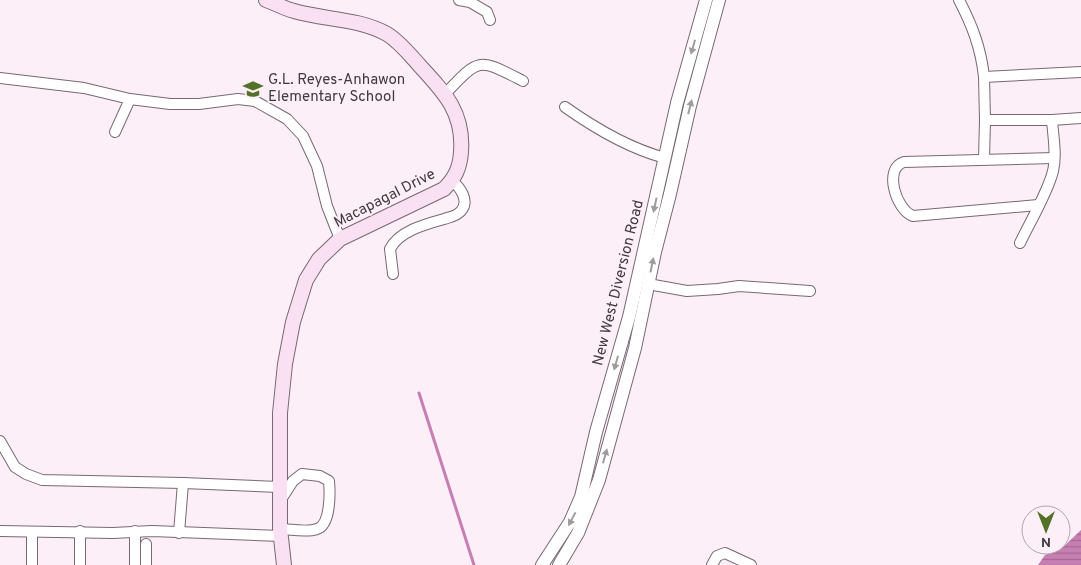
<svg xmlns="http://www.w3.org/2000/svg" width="1081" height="565" viewBox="0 0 1081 565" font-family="Overpass,sans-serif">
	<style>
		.water { fill: url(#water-rules) }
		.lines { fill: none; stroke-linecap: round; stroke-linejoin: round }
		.stream { stroke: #c77eb2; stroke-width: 3 }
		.minor-casing { stroke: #786873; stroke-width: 12 }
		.tertiary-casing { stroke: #786873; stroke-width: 14 }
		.secondary-casing { stroke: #786873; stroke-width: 16 }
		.minor { stroke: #fff; stroke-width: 10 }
		.tertiary { stroke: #fff; stroke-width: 12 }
		.secondary { stroke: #fae0f3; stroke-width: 14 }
		.oneway { fill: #a09c9e }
		.labels { text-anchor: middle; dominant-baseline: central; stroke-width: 4; stroke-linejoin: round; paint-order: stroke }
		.poi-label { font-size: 15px; fill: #40393d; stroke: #fdeff8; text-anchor: start }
		.street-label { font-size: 15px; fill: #40393d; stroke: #fdeff8 }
	</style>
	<defs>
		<pattern id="water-rules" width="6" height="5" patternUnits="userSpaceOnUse" patternTransform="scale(1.25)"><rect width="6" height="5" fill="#c77eb2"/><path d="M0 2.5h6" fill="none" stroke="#a36892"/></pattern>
	</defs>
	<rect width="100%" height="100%" fill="#fdeff8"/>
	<polygon class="water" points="1081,530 1081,565 1038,565 1045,555 1061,549"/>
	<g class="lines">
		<polyline class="stream" points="419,393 474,565"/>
		<defs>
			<g id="minor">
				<polyline points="459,0 470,2 487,12 490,20"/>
				<path d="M959 0C972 25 981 48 984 77"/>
				<polyline points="1081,72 984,77 985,120 1052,120 1081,118"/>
				<polyline points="0,78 84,88 130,99 170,104 199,104 238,99 255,101 287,119 303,136 317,166 327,206 340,239"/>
				<path d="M445 94C480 57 478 58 523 81"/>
				<path d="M565 107C596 129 628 148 665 158"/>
				<polyline points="115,132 130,99"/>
				<polyline points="984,159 985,120"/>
				<path d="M1038 205 913 216C896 210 883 168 904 162L1054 158"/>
				<path d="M1020 243C1030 222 1048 192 1053 171 1057 155 1053 136 1052 120"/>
				<path d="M393 274 390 249C399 231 426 224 444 219 450 217 457 216 461 211 470 201 460 187 452 181"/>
				<polyline points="648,284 687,291 718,289 739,286 810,291"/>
				<polyline points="0,441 15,467 26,474 42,480 183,483 280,487"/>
				<path d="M280 501 293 481 302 474 320 476 329 481C330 492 331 525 317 529 306 533 291 529 280 529"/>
				<polyline points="0,531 113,533 152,531 281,536"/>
				<polyline points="80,531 80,565"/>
				<polyline points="135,531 135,565"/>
				<polyline points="179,533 183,483"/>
				<polyline points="146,544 146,565"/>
				<polyline points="32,565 32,532"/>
				<polyline points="712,565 717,556 725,553 751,565"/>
			</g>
			<g id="tertiary">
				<polyline points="542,565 570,522 581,497 596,432 629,317 677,103 706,0"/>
				<polyline points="559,565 578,533 599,480 635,348 655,252 670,194 690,106 719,0"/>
			</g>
			<path id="secondary" d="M266 0C275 3 285 9 294 11 325 20 358 18 387 34 400 42 410 55 420 66 445 93 464 113 461 152 460 168 455 178 444 189L340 239 319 259 306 280 293 322 285 364 280 413V529L284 565"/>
		</defs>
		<use href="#minor" class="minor-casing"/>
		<use href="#tertiary" class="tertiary-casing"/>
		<use href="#secondary" class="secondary-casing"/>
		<use href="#minor" class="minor"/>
		<use href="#tertiary" class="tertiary"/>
		<use href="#secondary" class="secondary"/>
	</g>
	<defs><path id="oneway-solid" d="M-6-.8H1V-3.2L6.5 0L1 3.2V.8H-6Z" transform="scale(1.25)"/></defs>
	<g class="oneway">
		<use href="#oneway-solid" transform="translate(693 47) rotate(106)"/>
		<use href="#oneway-solid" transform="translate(690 107) rotate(-76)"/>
		<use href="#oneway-solid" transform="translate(655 205) rotate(102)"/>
		<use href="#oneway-solid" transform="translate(652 265) rotate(-78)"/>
		<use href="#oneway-solid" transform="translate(616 363) rotate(106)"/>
		<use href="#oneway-solid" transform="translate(605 456) rotate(-74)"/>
		<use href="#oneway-solid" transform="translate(572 519) rotate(118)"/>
	</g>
	<defs>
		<symbol id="school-bare" viewBox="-9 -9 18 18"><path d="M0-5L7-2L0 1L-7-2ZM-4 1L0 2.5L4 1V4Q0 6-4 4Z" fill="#547227" stroke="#fdeff8" stroke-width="2.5" paint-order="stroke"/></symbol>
	</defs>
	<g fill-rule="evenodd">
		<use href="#school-bare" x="239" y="75" width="28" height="28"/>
	</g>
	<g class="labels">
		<g class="poi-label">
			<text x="268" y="80">G.L. Reyes-Anhawon<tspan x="268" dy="17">Elementary School</tspan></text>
		</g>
		<g class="street-label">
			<text transform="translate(385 199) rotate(-27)">Macapagal Drive</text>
			<text transform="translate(619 283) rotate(-76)">New West Diversion Road</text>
		</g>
	</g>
	<g transform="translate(1046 530) rotate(180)"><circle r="24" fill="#fdeff8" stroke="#b1a6ad"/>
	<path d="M0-4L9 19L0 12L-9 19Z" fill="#547227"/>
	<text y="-8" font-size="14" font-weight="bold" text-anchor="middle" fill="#40393d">N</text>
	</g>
</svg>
